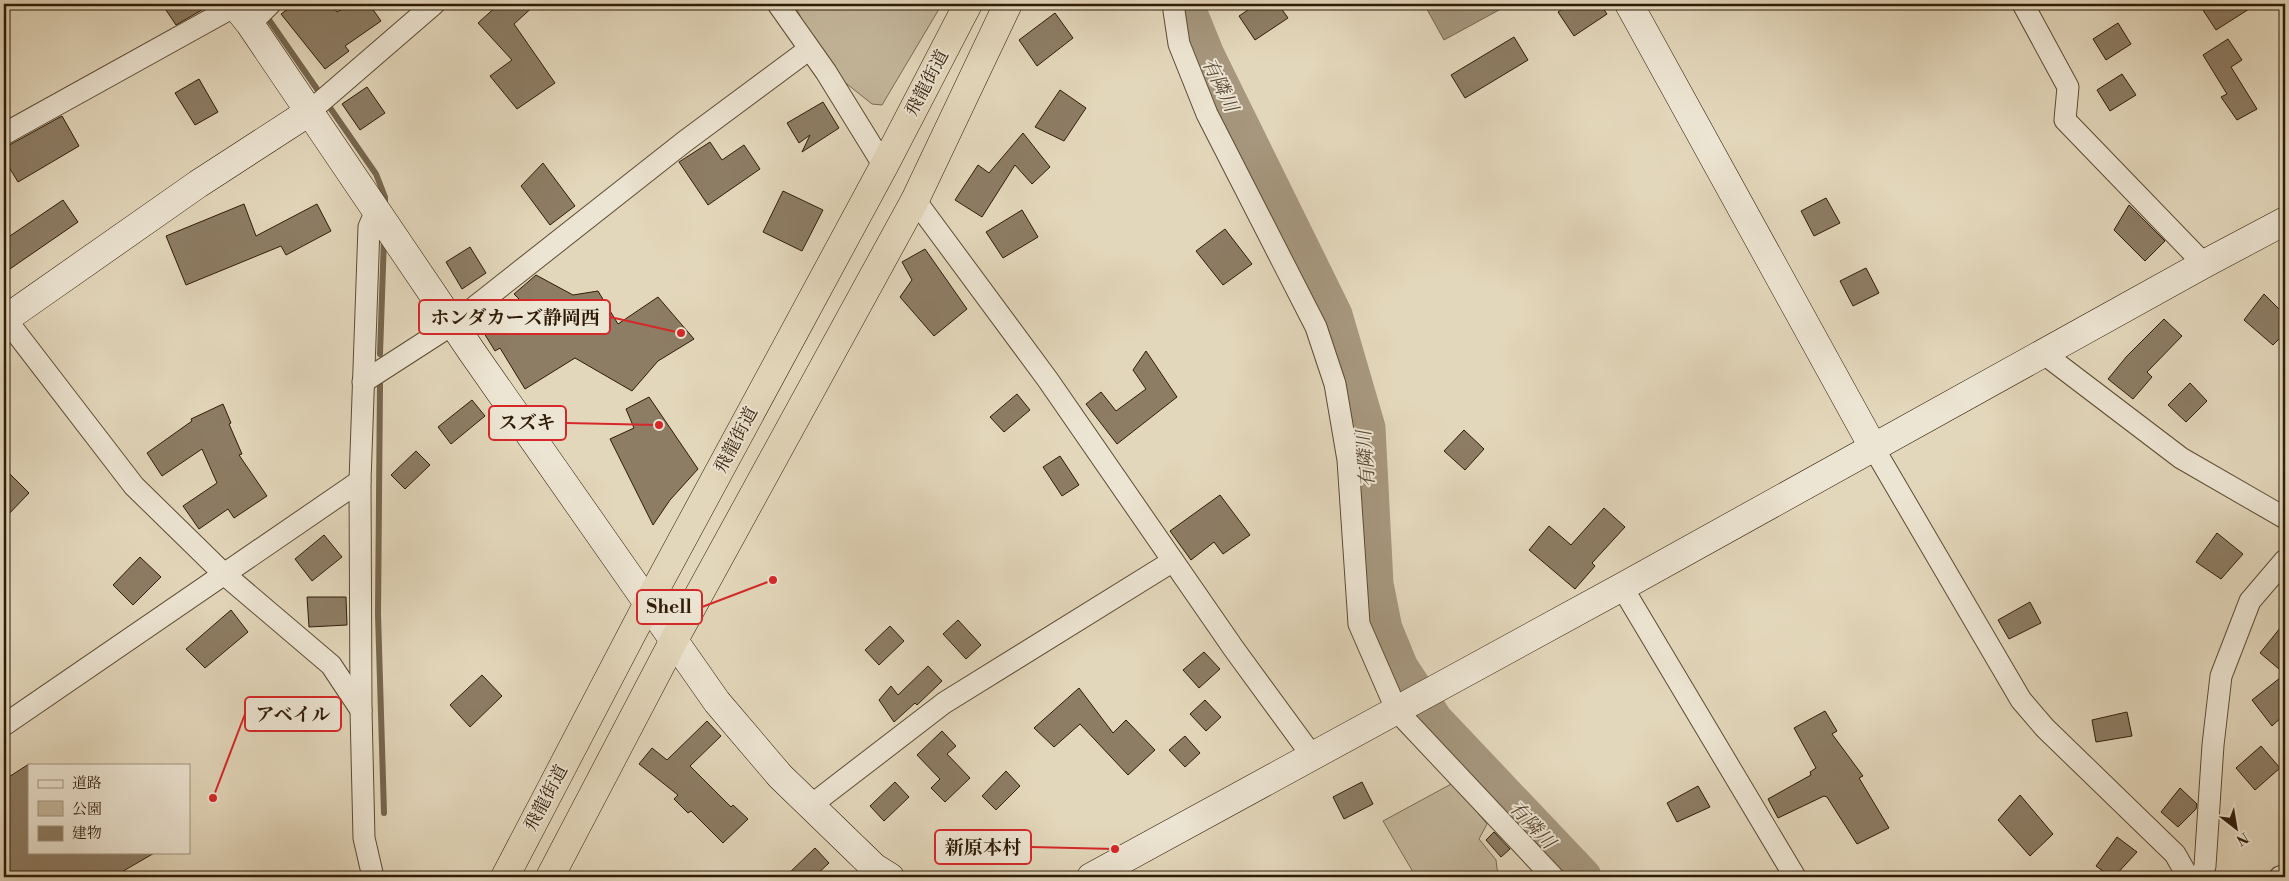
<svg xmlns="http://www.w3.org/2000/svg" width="2289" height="881" viewBox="0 0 2289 881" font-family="'Libre Bodoni','Noto Serif JP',serif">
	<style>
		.green { fill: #c4b79c; stroke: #7a6a52 }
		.water { fill: #a6977e; stroke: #76664e }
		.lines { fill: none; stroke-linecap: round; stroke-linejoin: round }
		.stream { stroke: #76664e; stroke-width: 6 }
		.river { stroke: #a6977e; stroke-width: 39 }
		.building { fill: #8d7d65; stroke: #2f1c07 }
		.street-casing { stroke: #5c4b34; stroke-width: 23 }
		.secondary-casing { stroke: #2f1c07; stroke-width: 29 }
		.highway-casing { stroke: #2f1c07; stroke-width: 29 }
		.street { stroke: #ede5d3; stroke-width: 21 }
		.secondary { stroke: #ede5d3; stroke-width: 28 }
		.highway { stroke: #e3d7bb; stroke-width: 28 }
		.labels { text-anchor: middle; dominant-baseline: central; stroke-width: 4; stroke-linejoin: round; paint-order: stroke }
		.street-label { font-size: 18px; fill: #2f1c07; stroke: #ede5d3 }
		.water-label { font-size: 19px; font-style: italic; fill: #594731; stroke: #ede5d3 }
		.leader { fill: none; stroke: #d62828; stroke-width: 2 }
		.callout-dot { fill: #d62828; stroke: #ede5d3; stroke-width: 2 }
		.callout { fill: #ede5d3; stroke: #d62828; stroke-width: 2 }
		.callout-label { font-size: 19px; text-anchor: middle; font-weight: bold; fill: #2f1c07 }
	</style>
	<rect width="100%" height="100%" fill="#e3d7bb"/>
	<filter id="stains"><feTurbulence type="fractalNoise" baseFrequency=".004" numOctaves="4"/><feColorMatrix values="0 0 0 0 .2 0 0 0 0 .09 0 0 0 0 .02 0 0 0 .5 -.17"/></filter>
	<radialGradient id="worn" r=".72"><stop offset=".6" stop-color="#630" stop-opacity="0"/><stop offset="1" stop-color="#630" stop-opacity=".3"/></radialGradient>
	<g class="green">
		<polygon points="794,4 942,4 882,105 872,104 827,68"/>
		<polygon points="1453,783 1487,824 1479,839 1496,860 1498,877 1416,877 1383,821"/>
	</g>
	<polygon class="water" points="1424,4 1510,4 1444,40"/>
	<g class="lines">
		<g class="stream">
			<polyline points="282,4 267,17 376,174 385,197 385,206"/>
			<polyline points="380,354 384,238"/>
			<polyline points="380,383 378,614 384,813"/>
		</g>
		<polyline class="river" points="1187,4 1188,13 1205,55 1333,315 1366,428 1374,584 1383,629 1399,668 1434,721 1582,877"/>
	</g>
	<g class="building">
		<polygon points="162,4 212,4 176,25"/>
		<polygon points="295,4 331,4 337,12 350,4 369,4 381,21 345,46 349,51 325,69 281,14"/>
		<polygon points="499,4 536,4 514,24 555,83 517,109 490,76 512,60 478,23"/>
		<polygon points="1257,4 1278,4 1288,18 1255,40 1239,16"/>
		<polygon points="1570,4 1600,4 1607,14 1574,36 1558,12"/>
		<polygon points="2199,4 2257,4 2216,30"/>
		<polygon points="1055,13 1073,38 1037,66 1019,40"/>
		<polygon points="2118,23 2131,44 2106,60 2093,39"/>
		<polygon points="1514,37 1528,60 1465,98 1451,75"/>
		<polygon points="2228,39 2242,60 2231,67 2257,109 2237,120 2221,97 2227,94 2203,55"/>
		<polygon points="2122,74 2136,95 2110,111 2097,90"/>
		<polygon points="199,79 218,112 195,125 175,93"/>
		<polygon points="367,87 385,113 360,130 342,104"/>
		<polygon points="1060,90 1086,108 1064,141 1035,127"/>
		<polygon points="823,102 839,128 802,152 810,135 799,143 787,123"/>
		<polygon points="62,116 79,146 18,182 4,159 4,148"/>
		<polygon points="1023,133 1050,167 1032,184 1015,165 982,217 955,200 978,165 989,173"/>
		<polygon points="710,142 722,160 744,145 760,169 708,205 679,162"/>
		<polygon points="543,163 575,206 550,225 521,186"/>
		<polygon points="783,191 823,210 802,251 763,232"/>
		<polygon points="1826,198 1840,223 1814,236 1801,211"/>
		<polygon points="63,200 78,222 4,273 4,240"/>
		<polygon points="244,204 256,236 317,204 331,231 286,255 281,246 186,285 166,236"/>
		<polygon points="2129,205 2165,241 2145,261 2114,230"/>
		<polygon points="1022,210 1038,237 1003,258 986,232"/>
		<polygon points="1225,229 1252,264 1223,285 1196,251"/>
		<polygon points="470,247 486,273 462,289 446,262"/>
		<polygon points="925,249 967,309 934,336 900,297 912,280 902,262"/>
		<polygon points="1866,268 1879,293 1853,306 1840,281"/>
		<polygon points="536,275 573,295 598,291 618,324 658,297 694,339 658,361 632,391 575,358 525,389 500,348 495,351 479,325 520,300 514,294"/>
		<polygon points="2264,294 2285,315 2285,333 2273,345 2244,320"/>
		<polygon points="2164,319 2182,336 2147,372 2152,377 2133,399 2108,379 2127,356"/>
		<polygon points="1146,351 1177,397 1117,444 1086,404 1101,392 1116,411 1146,389 1133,370"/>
		<polygon points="2190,383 2207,401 2186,422 2168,405"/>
		<polygon points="1017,394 1030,410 1004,432 990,417"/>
		<polygon points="649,397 698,469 670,500 653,525 610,439 634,428 626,409"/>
		<polygon points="472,400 485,416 451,444 438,427"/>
		<polygon points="223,404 231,423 229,424 242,454 239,455 267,496 234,518 228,509 199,529 183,506 217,483 202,449 162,476 147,453 192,421 191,419"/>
		<polygon points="1464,430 1484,449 1465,470 1444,451"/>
		<polygon points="416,451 430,465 405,489 391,475"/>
		<polygon points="1060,456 1079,485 1062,496 1043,467"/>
		<polygon points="4,468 29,493 4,519"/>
		<polygon points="1220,495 1250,535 1223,554 1214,542 1191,560 1170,531"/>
		<polygon points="1604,508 1625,527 1592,563 1595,566 1575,589 1529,550 1549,526 1571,545"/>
		<polygon points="2217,533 2243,554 2221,579 2196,562"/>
		<polygon points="324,535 342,557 312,581 295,559"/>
		<polygon points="140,557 161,577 133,605 113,585"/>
		<polygon points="307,597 346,597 347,625 309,627"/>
		<polygon points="2030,602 2041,623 2009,639 1998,620"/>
		<polygon points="231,610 248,632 205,668 186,649"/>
		<polygon points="958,620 981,645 966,659 943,634"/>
		<polygon points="2285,622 2285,714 2272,726 2252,700 2285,674 2260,653"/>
		<polygon points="890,626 904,641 879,665 865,650"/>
		<polygon points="1204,652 1220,669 1199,688 1183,670"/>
		<polygon points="928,666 942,681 917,705 915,703 894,722 879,700 891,686 898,695"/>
		<polygon points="482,675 502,696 470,727 450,705"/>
		<polygon points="1079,688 1113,733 1126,720 1155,750 1128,775 1080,724 1054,747 1034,728"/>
		<polygon points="1205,700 1221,717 1206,731 1190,714"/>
		<polygon points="1825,711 1837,731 1832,734 1863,776 1859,778 1889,828 1857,844 1827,797 1824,796 1778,818 1768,799 1811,775 1810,772 1816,768 1794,728"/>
		<polygon points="2127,712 2132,736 2096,742 2092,720"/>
		<polygon points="707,721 721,736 690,766 731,807 733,805 748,819 723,843 691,811 688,813 674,799 678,795 639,764 652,748 667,760"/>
		<polygon points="942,731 956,746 947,754 970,778 945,802 931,788 940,779 917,755"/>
		<polygon points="1185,736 1200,753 1185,767 1169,750"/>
		<polygon points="2261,746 2280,768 2255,790 2236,768"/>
		<polygon points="29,764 29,852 156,852 113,877 4,877 4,780"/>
		<polygon points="1006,771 1020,786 996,810 982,796"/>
		<polygon points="895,782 909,797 884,821 870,806"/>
		<polygon points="1362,782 1373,804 1344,819 1333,797"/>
		<polygon points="1698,786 1710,807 1677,822 1667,803"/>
		<polygon points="2180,788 2197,804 2196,809 2178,827 2161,812"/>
		<polygon points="2020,795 2053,834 2030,856 1998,820"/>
		<polygon points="1494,832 1510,849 1501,857 1486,840"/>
		<polygon points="2117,837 2137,852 2114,877 2111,877 2096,866"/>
		<polygon points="815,848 829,863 814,877 785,877"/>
	</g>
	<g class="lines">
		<defs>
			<g id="street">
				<polyline points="778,4 826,72 884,166"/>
				<polyline points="1173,4 1179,44 1207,114 1316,327 1335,384 1348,460 1359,624 1397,711 1553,877"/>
				<polyline points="2023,4 2068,87 2065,120 2204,264"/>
				<polyline points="250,24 270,4"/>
				<polyline points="309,112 434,4"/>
				<polyline points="4,134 235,6"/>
				<polyline points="915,200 1048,380 1234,649 1313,757"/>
				<polyline points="4,317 134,486 224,574 331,665 361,710"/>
				<polyline points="2043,353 2181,458 2285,518"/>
				<polyline points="363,382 453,324 684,142 808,50"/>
				<polyline points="1873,447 2021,700 2045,728 2175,854 2188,877"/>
				<polyline points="1622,587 1795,877"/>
				<polyline points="4,725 360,481"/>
				<polyline points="810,806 944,703 1173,561"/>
				<polyline points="373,877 364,838 361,710 360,481 369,227 376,211"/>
				<polyline points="2201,877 2205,866 2213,745 2221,676 2250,601 2285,560"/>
				<polyline points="2280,877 2285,875"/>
			</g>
			<g id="secondary">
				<polyline points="234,4 250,24 472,352 717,702 780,776 874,867 890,877"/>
				<polyline points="1629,4 1873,447"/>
				<polyline points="4,320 198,184 309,112"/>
				<polyline points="1091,877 1622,587 2204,264 2285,221"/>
			</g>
			<g id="highway">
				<polyline points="505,877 648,603 884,166 968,4"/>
				<polyline points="550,877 674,640 915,200 1008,4"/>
			</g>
		</defs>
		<use href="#street" class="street-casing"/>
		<use href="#secondary" class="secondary-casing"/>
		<use href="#highway" class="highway-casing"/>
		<use href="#street" class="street"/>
		<use href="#secondary" class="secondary"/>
		<use href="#highway" class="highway"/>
	</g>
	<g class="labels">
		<g class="street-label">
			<text transform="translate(927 83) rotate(-62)">飛龍街道</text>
			<text transform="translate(736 440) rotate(-62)">飛龍街道</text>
			<text transform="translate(546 798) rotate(-62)">飛龍街道</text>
		</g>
		<g class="water-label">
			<text transform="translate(1220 85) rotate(64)">有隣川</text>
			<text transform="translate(1366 459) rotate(-94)">有隣川</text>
			<text transform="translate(1532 825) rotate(47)">有隣川</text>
		</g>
	</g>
	<path class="leader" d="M681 333L610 317M659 425L566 423M773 580L702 607M213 798L245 714M1115 849L1031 847"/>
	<g class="callout-dot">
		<circle cx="681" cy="333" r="5"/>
		<circle cx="659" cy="425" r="5"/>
		<circle cx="773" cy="580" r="5"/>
		<circle cx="213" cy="798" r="5"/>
		<circle cx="1115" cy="849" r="5"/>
	</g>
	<g class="callout">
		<rect x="419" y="300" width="191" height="34" rx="5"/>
		<rect x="489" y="406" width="77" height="34" rx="5"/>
		<rect x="637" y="590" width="65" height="34" rx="5"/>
		<rect x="245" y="697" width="96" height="34" rx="5"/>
		<rect x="935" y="830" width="96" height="34" rx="5"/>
	</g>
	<g class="callout-label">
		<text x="515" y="324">ホンダカーズ静岡西</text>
		<text x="527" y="429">スズキ</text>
		<text x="669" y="613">Shell</text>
		<text x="293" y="721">アベイル</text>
		<text x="983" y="854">新原本村</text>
	</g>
	<rect width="2289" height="881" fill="none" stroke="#e3d7bb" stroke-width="20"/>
	<rect x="5" y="5" width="2279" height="871" fill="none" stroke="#2f1c07" stroke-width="2.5"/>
	<rect x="10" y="10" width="2269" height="861" fill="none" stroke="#2f1c07"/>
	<rect x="28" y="764" width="162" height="90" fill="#ede5d3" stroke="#a19581"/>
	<rect x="38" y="780" width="25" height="8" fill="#ede5d3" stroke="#a19581"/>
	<text x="72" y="788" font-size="15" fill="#2f1c07">道路</text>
	<rect x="38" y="801" width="25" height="15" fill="#c4b79c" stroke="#a19581"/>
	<text x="72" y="814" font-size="15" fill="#2f1c07">公園</text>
	<rect x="38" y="826" width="25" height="15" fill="#8d7d65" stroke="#a19581"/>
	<text x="72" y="838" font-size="15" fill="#2f1c07">建物</text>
	<g transform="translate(2236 828) rotate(149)" stroke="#ede5d3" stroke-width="4" paint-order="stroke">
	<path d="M0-4L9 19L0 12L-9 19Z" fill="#2f1c07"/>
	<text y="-8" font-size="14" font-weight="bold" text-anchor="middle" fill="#2f1c07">N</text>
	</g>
	<rect width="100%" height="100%" filter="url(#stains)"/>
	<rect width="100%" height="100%" fill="url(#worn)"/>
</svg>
